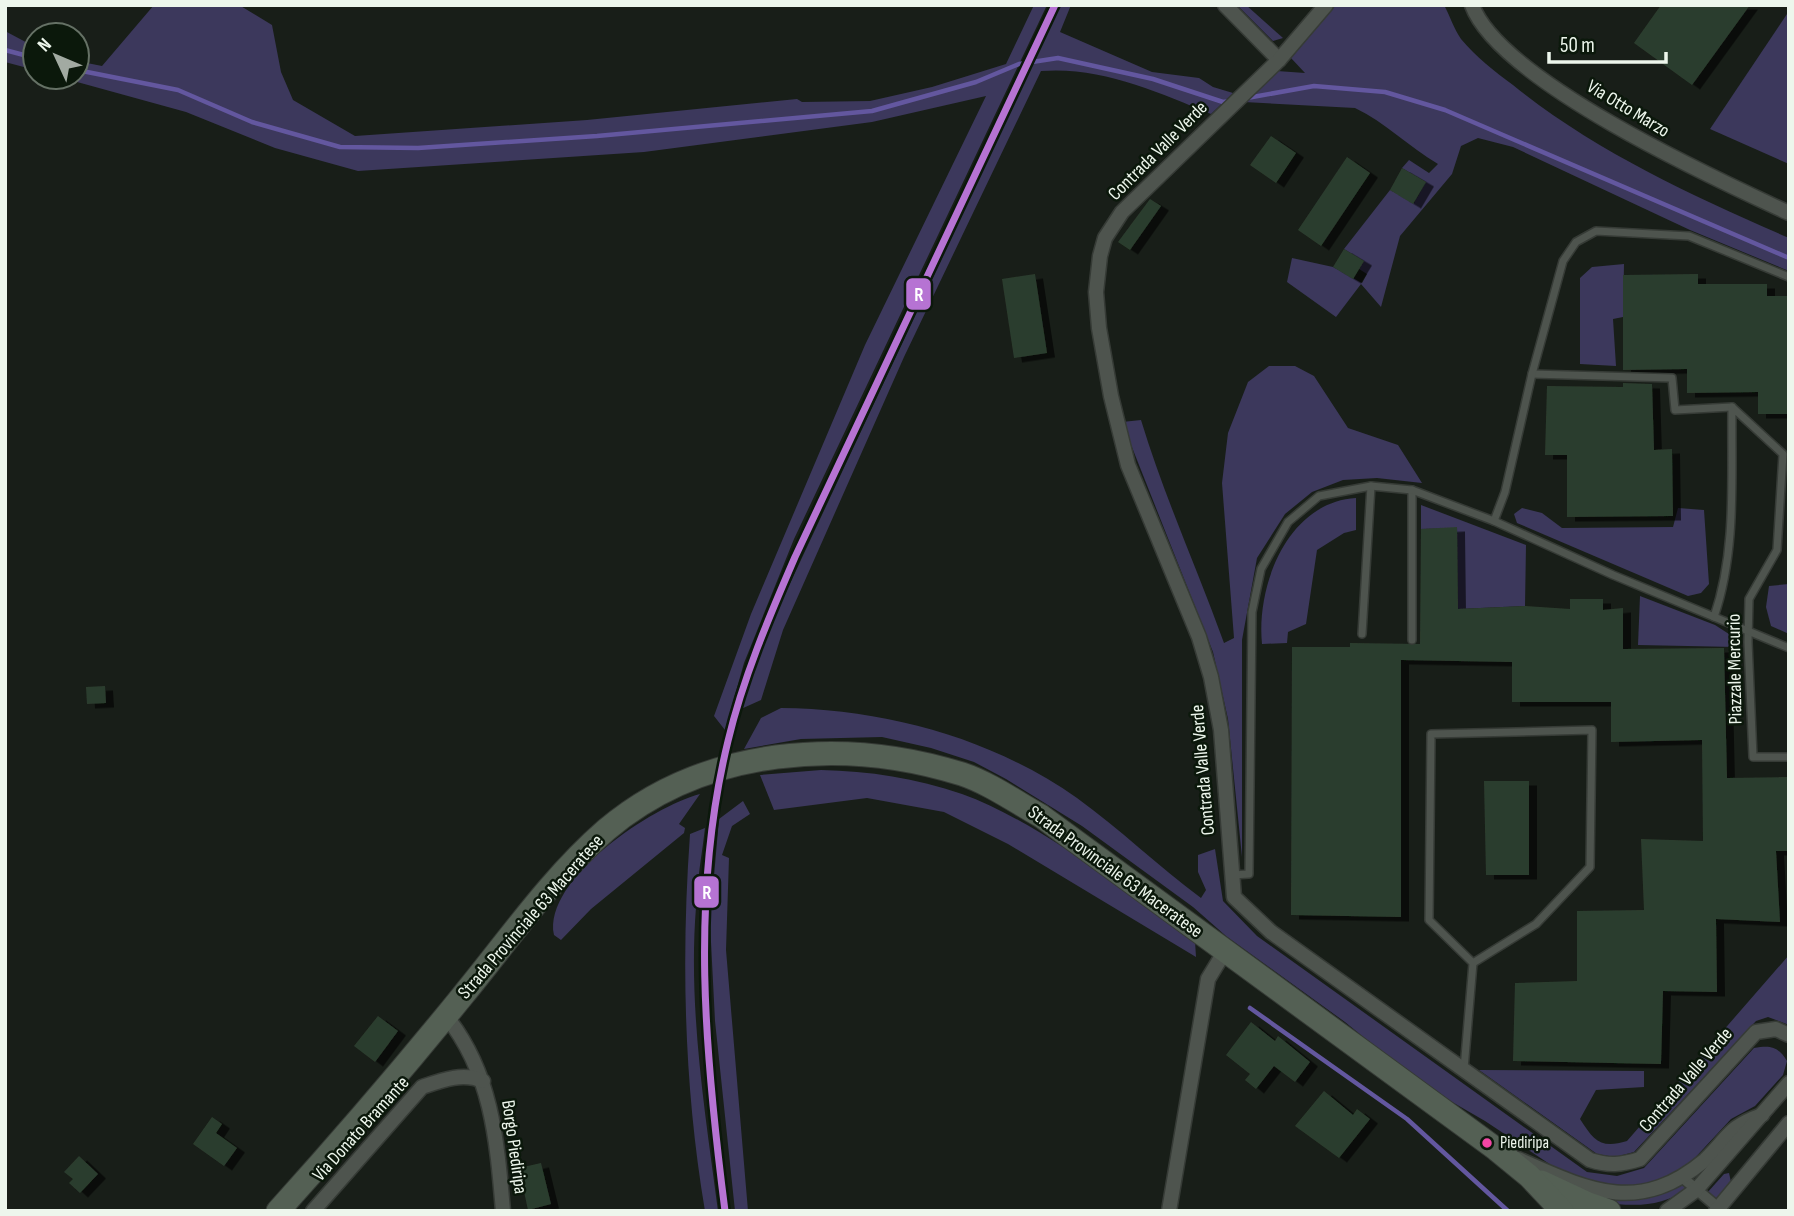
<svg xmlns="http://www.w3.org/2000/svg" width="1794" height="1216" viewBox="0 0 1794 1216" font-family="'Sofia Sans Condensed',sans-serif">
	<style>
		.green { fill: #3c385c }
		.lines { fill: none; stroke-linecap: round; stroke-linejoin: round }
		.stream { stroke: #63579f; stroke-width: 4.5 }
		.building { fill: #2c3d2e; filter: url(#shadow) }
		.service-casing { stroke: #363b36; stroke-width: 10 }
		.pedestrian-casing { stroke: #363b36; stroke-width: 13 }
		.minor-casing { stroke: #363b36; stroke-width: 17 }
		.primary-casing { stroke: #363b36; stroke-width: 25 }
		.service { stroke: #4e544e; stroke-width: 7 }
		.pedestrian { stroke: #4e544e; stroke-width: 10 }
		.minor { stroke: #4e544e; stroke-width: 14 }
		.primary { stroke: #546054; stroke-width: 23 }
		.rail-1-casing { stroke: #0b180b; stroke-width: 12 }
		.rail-1 { stroke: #b673d3; stroke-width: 7 }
		.bus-dot { fill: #f346a5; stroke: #0b180b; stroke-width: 2.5 }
		.labels { text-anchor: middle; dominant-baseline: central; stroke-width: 5; stroke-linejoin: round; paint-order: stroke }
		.bus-label { font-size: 17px; fill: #edf6ec; stroke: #0b180b; text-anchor: start }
		.street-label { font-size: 19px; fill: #edf6ec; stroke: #0b180b }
		.line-badge { stroke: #0b180b; stroke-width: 2.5 }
		.badge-label { font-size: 19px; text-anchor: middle; font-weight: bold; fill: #fff }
	</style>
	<defs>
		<filter id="shadow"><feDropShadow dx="8" dy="4.5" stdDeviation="0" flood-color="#0009"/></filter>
	</defs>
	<rect width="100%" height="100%" fill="#181e18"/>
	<g class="green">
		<polygon points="154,5 239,5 272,25 281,72 293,100 355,136 587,120 797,99 802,102 870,101 932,87 1006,64 1034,5 1047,5 794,539 744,663 725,730 714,716 751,614 865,345 986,96 872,122 644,152 358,171 275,148 186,112 59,77 77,77 77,61 102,66"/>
		<path d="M1060 5H1071L1060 32 1152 72 1199 78 1213 87 1233 93 1211 114C1158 92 1100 66 1041 71L904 357 783 630 761 700 741 709 772 622Z"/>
		<polygon points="1237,5 1246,5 1283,38 1273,41"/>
		<path d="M1336 5H1444C1450 16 1454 29 1461 39 1476 57 1494 71 1513 85 1594 151 1693 196 1789 238V271L1690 230 1513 147 1478 138 1461 146 1452 174 1400 236 1381 307 1361 284 1336 317 1287 282 1292 258 1333 267 1362 283 1367 274 1359 269 1364 261 1344 249 1390 190 1414 203 1426 182 1402 168 1409 160 1429 173 1438 164C1409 147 1385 122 1355 108L1244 102 1277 71 1305 73 1291 58Z"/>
		<polygon points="1789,11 1789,164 1710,129"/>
		<polygon points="5,31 35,47 35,70 5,62"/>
		<polygon points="1624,264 1623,317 1613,319 1616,366 1580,364 1580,278 1592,267"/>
		<path d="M1269 366H1295L1314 376 1348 428 1398 445 1422 483 1377 478 1343 480 1312 492 1285 514 1257 558 1242 640V857L1228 719 1213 652 1122 422 1141 420C1164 496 1197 568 1224 643L1234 638 1222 483 1228 433 1248 382Z"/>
		<path d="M1356 498V530L1344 533 1317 550 1306 624 1288 632 1287 643 1262 644C1256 585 1288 502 1356 498Z"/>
		<polygon points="1421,505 1526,545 1525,606 1458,609 1457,528 1421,529"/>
		<polygon points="1522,508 1542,513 1562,528 1673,527 1678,508 1704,510 1709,584 1701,593 1688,596 1517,523 1514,514"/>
		<polygon points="1789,584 1789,634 1771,626 1766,607 1769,586"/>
		<polygon points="1640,596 1715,625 1732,636 1736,647 1638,645"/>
		<path d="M781 708C885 709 992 738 1077 798 1120 829 1158 866 1201 898L1206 890 1198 872V855L1215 849 1223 901 1257 936 1587 1172 1617 1176 1644 1168 1754 1048C1770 1045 1778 1046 1787 1061L1783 1075 1755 1106 1731 1119 1679 1175 1636 1190 1572 1179 1485 1121 1421 1084 1345 1022 1226 936 1193 907 1082 826 1006 779 974 762 931 748 882 737 801 739 744 749 761 718Z"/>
		<path d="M821 770C869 771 916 778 962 794 1040 822 1127 893 1195 941L1196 957 1008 844 944 812 867 798 774 810 760 775Z"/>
		<path d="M700 794 679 824 685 828 684 833 591 909 561 940 554 935C543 879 653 806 700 794Z"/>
		<polygon points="743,801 750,814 732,826 722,855 729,858 726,950 748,1211 735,1211 715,1021 712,962 710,922 719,819"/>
		<path d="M705 828C702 854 697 881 696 907 688 1009 705 1111 718 1211H705C684 1087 681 959 690 834Z"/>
		<path d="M1789 955V1025L1768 1017 1756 1021 1634 1152 1615 1157 1597 1154 1479 1070 1644 1071V1087L1596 1090 1580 1119C1594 1141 1601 1149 1627 1141Z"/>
		<polygon points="1729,1173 1731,1182 1715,1201 1707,1193 1724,1174"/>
		<path d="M1683 1184 1688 1188C1660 1209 1631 1206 1598 1202L1601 1198 1652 1197Z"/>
	</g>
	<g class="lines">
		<g class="stream">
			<polyline points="5,50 35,58"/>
			<polyline points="77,70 178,90 252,122 340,147 418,148 597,136 872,111 976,82 1019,64 1058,58 1153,79 1223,102 1231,101"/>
			<polyline points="1247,98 1314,86 1385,92 1445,110 1789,258"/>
			<polyline points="1250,1008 1407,1119 1508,1211"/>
		</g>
	</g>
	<g class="building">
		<polygon points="1661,5 1750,5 1692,85 1634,43"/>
		<polygon points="1271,136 1296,153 1276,183 1250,165"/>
		<polygon points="1347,157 1370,173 1321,246 1298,230"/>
		<polygon points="1402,168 1426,182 1413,204 1390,190"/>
		<polygon points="1150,199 1161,206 1130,250 1118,242"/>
		<polygon points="1344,249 1364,261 1353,279 1333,267"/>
		<polygon points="1035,274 1047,353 1014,358 1002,279"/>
		<polygon points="1698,274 1698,284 1767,284 1767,296 1789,296 1789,414 1758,414 1758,392 1687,393 1687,369 1623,370 1623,275"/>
		<polygon points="1623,383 1652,384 1654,450 1672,449 1673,516 1567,517 1567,455 1545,455 1547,386 1623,387"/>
		<polygon points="1457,527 1458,609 1525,606 1570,609 1570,599 1603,599 1603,610 1623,608 1623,649 1724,648 1727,778 1789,777 1789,851 1776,851 1780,922 1716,919 1717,992 1663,991 1661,1064 1513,1061 1515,983 1577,981 1577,911 1644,910 1641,839 1703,841 1702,740 1611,742 1611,702 1512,702 1512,662 1401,660 1401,917 1291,915 1292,647 1350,647 1350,643 1420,644 1421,529"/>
		<polygon points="105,686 106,703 87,704 86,687"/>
		<polygon points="1484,781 1529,781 1529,875 1486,875"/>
		<polygon points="378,1016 398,1031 375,1062 354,1046"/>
		<polygon points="1251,1022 1275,1041 1278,1036 1310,1062 1295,1082 1274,1066 1256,1089 1245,1080 1250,1074 1226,1055"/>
		<polygon points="1324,1091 1353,1115 1357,1109 1370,1119 1339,1158 1295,1126"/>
		<polygon points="212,1117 222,1124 216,1133 237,1148 224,1166 193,1144"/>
		<polygon points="79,1156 98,1174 80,1193 69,1183 73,1179 64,1172"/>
		<polygon points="541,1163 551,1204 528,1210 519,1168"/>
	</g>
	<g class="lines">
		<defs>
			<g id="service">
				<polyline points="1532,374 1672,378 1675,410 1732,407"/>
				<polyline points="1494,521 1505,492 1532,374 1563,261 1576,242 1596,231 1689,236 1789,277"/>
				<path d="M1714 617C1737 550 1731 477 1732 407L1783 454 1777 550 1749 599 1748 642 1753 757H1789"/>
				<polyline points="1362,634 1371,486"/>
				<polyline points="1412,640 1412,490"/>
				<polyline points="1232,875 1249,874 1252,612 1261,569 1288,522 1319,496 1371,486 1412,490 1494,521 1613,575 1789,648"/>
				<polyline points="1464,1069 1473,963 1429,920 1431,734 1592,730 1590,867 1536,924 1473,963"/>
			</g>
			<polyline id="pedestrian" points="1683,1178 1722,1211"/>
			<g id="minor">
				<polyline points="1225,5 1279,60"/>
				<path d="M1326 5 1279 60 1122 212 1105 238 1100 256 1096 292 1099 328 1111 396 1128 465 1199 637 1211 677 1221 730 1234 897 1271 932 1590 1160C1609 1166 1621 1165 1640 1159L1756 1032 1776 1029 1789 1035"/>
				<path d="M1472 5C1499 80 1715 179 1789 213"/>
				<path d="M446 1016C492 1073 497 1141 503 1211"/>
				<path d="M1518 1159C1588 1190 1638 1216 1705 1160 1729 1137 1728 1127 1762 1115"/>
				<path d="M313 1211 422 1087C442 1080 463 1072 483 1081"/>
				<polyline points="1169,1211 1208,979 1225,951"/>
				<polyline points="1667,1211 1696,1190 1789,1083"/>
				<polyline points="1716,1211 1789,1123"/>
			</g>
			<g id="primary">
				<polyline points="1541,1182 1586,1203 1609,1211"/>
				<path d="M278 1211C342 1140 404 1068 464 994 509 939 552 877 606 830 704 747 844 737 962 774 989 783 1016 802 1041 816L1496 1149 1529 1176 1562 1211"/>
			</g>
		</defs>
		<use href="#service" class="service-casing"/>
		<use href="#pedestrian" class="pedestrian-casing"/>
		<use href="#minor" class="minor-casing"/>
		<use href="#primary" class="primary-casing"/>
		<use href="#service" class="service"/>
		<use href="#pedestrian" class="pedestrian"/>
		<use href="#minor" class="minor"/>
		<use href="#primary" class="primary"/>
		<defs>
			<path id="rail-1" d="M725 1211C705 1055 690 896 728 741 743 678 769 617 795 557L1055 5"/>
		</defs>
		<use href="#rail-1" class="rail-1-casing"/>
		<use href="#rail-1" class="rail-1"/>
	</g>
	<circle class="bus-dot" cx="1487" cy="1143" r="6"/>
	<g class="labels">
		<g class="bus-label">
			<text x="1500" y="1143">Piediripa</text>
		</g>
		<g class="street-label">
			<text transform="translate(1628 109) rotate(31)">Via Otto Marzo</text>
			<text transform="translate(1158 151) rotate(-45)">Contrada Valle Verde</text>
			<text transform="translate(1735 669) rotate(-91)">Piazzale Mercurio</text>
			<text transform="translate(1203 770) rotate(-95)">Contrada Valle Verde</text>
			<text transform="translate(1115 872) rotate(36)">Strada Provinciale 63 Maceratese</text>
			<text transform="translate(531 917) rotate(-49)">Strada Provinciale 63 Maceratese</text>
			<text transform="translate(1686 1080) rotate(-49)">Contrada Valle Verde</text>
			<text transform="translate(361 1129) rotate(-48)">Via Donato Bramante</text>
			<text transform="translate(514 1147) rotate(82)">Borgo Piediripa</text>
		</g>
	</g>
	<g class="line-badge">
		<rect x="905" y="277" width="27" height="34" rx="7" fill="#b673d3"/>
		<rect x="693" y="875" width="27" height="34" rx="7" fill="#b673d3"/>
	</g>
	<g class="badge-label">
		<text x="919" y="301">R</text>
		<text x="707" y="899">R</text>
	</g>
	<rect width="1794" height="1216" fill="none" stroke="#edf6ec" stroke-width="14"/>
	<g transform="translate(56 56) rotate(314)"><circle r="33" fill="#0b180b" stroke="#657165" stroke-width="2"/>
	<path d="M0-5L12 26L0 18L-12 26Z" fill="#a2aaa2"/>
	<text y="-10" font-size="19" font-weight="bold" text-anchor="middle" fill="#edf6ec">N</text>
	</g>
	<path d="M1549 52v10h117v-10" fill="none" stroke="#edf6ec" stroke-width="3.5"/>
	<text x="1560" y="52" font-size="21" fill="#edf6ec" stroke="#0b180b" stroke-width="5" paint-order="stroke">50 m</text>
</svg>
